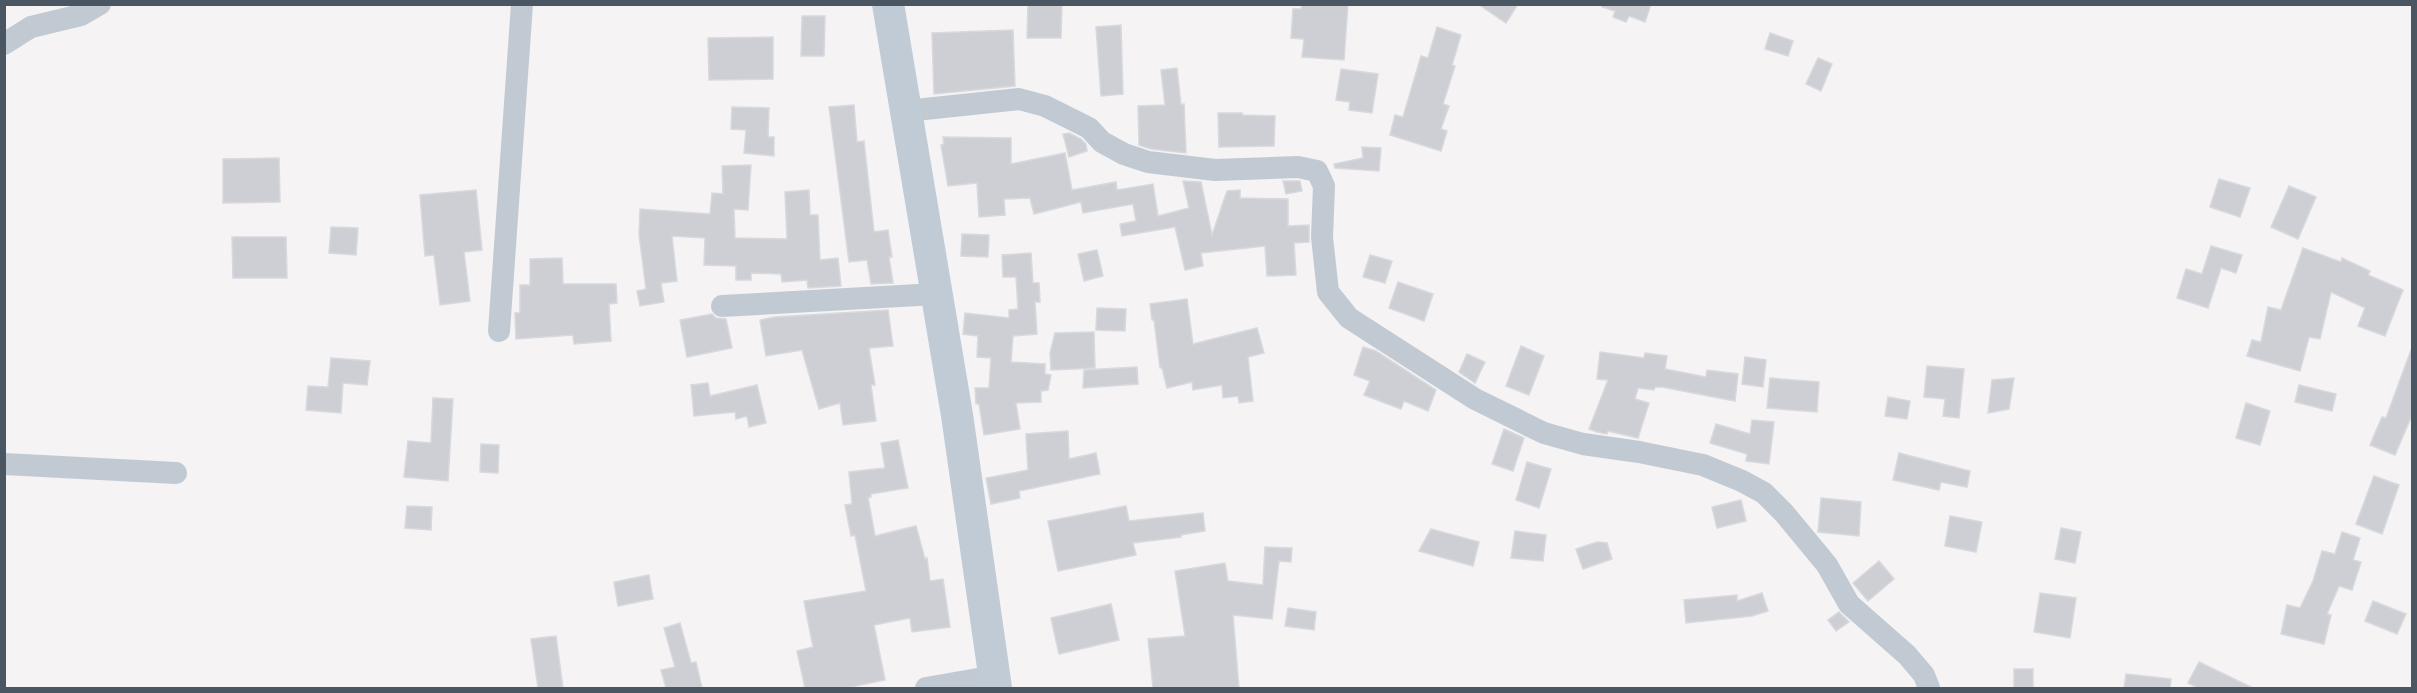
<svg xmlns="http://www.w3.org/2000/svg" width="2417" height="693" viewBox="0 0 2417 693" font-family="Rubik,sans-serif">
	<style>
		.building { fill: #cdcfd5; stroke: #d7d9de; stroke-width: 1.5 }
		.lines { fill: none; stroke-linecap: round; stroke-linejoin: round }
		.minor { stroke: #c1cad2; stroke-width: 22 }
		.secondary { stroke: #c1cbd6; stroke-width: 32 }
	</style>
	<rect width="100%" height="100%" fill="#f5f3f3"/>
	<g class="building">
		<polygon points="1028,4 1062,4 1061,38 1027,38"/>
		<polygon points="1302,4 1348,4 1344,60 1302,57 1304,39 1291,38 1293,9 1301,9"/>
		<polygon points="1478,4 1518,4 1506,23"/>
		<polygon points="1602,4 1651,4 1645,22 1629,16 1626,22 1613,17 1615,11 1602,7"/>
		<polygon points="802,16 825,16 824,56 801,56"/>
		<polygon points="1121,25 1123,94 1101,96 1096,27"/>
		<polygon points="1437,27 1461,35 1452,65 1455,66 1443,104 1449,106 1441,129 1447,131 1441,151 1390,135 1395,115 1403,117 1421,56 1428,58"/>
		<polygon points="1013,30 1015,86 934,94 932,33"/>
		<polygon points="1770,33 1793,41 1788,56 1765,49"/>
		<polygon points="773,37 773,79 709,80 708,38"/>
		<polygon points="1818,58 1832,64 1821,91 1806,84"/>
		<polygon points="1177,68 1181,105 1184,104 1186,153 1151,149 1139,145 1138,106 1165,105 1161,70"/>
		<polygon points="1341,69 1378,74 1372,113 1349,110 1350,102 1336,100"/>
		<polygon points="854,105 857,142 864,141 874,232 888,230 892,257 889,257 893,283 871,284 867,260 849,262 829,107"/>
		<polygon points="732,107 769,108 768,137 774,137 774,156 744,153 746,130 731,129"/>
		<polygon points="1218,113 1242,113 1243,115 1275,116 1274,146 1219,147"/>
		<polygon points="1069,133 1081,139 1086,144 1087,151 1069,157 1063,134"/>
		<polygon points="943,137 1011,138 1011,164 1065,153 1072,190 1116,182 1117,190 1153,184 1158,216 1189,208 1183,181 1201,182 1212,235 1227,191 1240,190 1240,198 1288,199 1288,226 1309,225 1309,242 1294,243 1296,275 1267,276 1265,246 1201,253 1203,266 1185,270 1175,227 1122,236 1120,224 1136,221 1133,204 1083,213 1081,202 1034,214 1030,198 1004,199 1005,215 979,217 977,183 948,186 941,145 944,144"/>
		<polygon points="1362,147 1381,148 1379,171 1335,168 1334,164 1363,158"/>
		<polygon points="279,158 280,202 223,203 223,159"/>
		<polygon points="751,165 748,210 734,209 735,238 787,239 785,192 809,190 810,215 818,215 820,260 838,258 841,286 808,288 807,280 782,282 781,274 751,273 751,280 736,280 736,266 704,265 705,238 672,236 677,281 661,283 664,302 640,306 637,291 646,289 639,234 640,209 710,214 712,193 723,194 722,166"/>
		<polygon points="2219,179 2250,188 2240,217 2210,207"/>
		<polygon points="1283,181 1300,181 1302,191 1286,194"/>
		<polygon points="2289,186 2316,197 2298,239 2271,227"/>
		<polygon points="476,190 482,250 464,252 470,301 440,305 434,255 425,256 420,195"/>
		<polygon points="331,227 358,228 356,255 329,253"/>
		<polygon points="962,234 989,235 988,257 961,256"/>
		<polygon points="232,237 286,237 287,278 233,278"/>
		<polygon points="2211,246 2242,255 2236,273 2221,268 2208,308 2177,298 2186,269 2202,274"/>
		<polygon points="2303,248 2341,262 2342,258 2370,271 2368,275 2403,290 2385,336 2358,326 2365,308 2331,292 2320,339 2309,337 2300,371 2247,356 2252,340 2261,342 2268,307 2281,310"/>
		<polygon points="1097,250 1103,276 1084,281 1078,254"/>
		<polygon points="1031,253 1033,283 1039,283 1040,302 1035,302 1037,334 1013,336 1011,362 1045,364 1045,374 1051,375 1048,390 1041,391 1041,402 1016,403 1020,429 984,435 979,404 976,404 975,388 989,388 991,358 977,357 978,336 963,334 965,313 1009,318 1009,310 1018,309 1016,277 1003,277 1002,255"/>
		<polygon points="1370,255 1392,261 1385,283 1363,277"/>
		<polygon points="562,258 563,284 616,284 617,303 609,304 611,341 574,344 573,335 516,339 515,313 520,313 520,285 530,285 530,259"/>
		<polygon points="1398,282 1433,294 1424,321 1389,308"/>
		<polygon points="1187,299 1193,344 1257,328 1264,353 1248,357 1253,401 1239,403 1238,396 1223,398 1222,385 1193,390 1192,382 1167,388 1162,368 1160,368 1154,320 1152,320 1150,304"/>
		<polygon points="1097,308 1126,309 1125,331 1096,330"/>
		<polygon points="888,310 893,346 869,348 875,385 871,385 876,421 843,425 840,403 819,409 802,350 766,356 760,320 775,317"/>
		<polygon points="712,314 716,318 726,319 732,348 687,357 680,320"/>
		<polygon points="1094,332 1095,368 1051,370 1050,353 1055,333"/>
		<polygon points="1521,346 1544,356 1529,395 1506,386"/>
		<polygon points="1363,347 1376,351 1436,390 1428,411 1404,401 1401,409 1364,395 1370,381 1354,375"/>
		<polygon points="2411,350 2412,351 2412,415 2395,455 2370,445 2382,417 2386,418"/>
		<polygon points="1600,352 1644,358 1645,353 1667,356 1665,369 1706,377 1707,370 1738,374 1735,401 1662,387 1655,387 1654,390 1638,388 1635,399 1649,403 1638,438 1608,431 1607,434 1597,432 1589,429 1608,380 1597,379"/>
		<polygon points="1467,354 1485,362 1475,383 1459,372"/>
		<polygon points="1745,357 1766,360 1763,387 1742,384"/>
		<polygon points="331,358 370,361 367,385 343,383 341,413 306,410 308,386 328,387"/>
		<polygon points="1927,366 1964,369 1959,418 1943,416 1945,399 1924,397"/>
		<polygon points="1137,367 1138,384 1083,388 1084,370"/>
		<polygon points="1770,378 1819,382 1817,412 1767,408"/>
		<polygon points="2014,378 2009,409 1988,413 1992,380"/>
		<polygon points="708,383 710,396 757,385 766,423 749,427 747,416 736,419 735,412 694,416 691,385"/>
		<polygon points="2299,385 2336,394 2332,411 2295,402"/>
		<polygon points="1888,397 1910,401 1907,419 1885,416"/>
		<polygon points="433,398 453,399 448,481 404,477 408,441 431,443"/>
		<polygon points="2246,403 2270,411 2260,445 2236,438"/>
		<polygon points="1752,420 1774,422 1769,464 1746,461 1747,454 1710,443 1716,424 1750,434"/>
		<polygon points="1504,429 1524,438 1513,471 1492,464"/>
		<polygon points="1068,431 1069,459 1096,453 1100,474 1019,491 1020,498 991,504 986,478 1028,470 1026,434"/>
		<polygon points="898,440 908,488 871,494 871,497 868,497 875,536 916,526 925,559 927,558 930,581 943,579 950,627 912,632 910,618 874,625 885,680 846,688 805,688 797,651 813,647 804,601 866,591 855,535 851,536 845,505 852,504 849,472 885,468 881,443"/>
		<polygon points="481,444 499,445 498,473 480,472"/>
		<polygon points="1899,453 1970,471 1967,487 1941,482 1939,490 1893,480"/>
		<polygon points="1527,462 1551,469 1539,508 1516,500"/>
		<polygon points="2374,476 2399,485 2382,534 2356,524"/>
		<polygon points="1821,498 1861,502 1859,536 1818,532"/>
		<polygon points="1741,500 1746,521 1717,528 1712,507"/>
		<polygon points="407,506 432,507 431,530 405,528"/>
		<polygon points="1126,506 1129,521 1203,513 1205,531 1181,535 1181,537 1133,543 1136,555 1058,571 1048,521"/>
		<polygon points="1950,516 1982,522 1976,552 1945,546"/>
		<polygon points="2061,528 2081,532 2075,563 2055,559"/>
		<polygon points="1431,529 1479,542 1473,566 1419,551"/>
		<polygon points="1515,531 1546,535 1543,561 1511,558"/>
		<polygon points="2342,532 2360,538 2353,560 2361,562 2352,590 2339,586 2327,614 2331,615 2324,644 2281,634 2287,605 2300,608 2313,581 2322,551 2335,554"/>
		<polygon points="1597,542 1607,543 1612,559 1583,569 1576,549"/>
		<polygon points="1265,547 1292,548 1291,562 1279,561 1272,619 1233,615 1239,688 1153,688 1148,639 1185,636 1175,571 1225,563 1228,581 1263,585"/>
		<polygon points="1879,561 1894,579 1868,601 1853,583"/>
		<polygon points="649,575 653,599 618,606 614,582"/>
		<polygon points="1762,593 1768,611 1752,616 1686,623 1684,600 1737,595 1737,601"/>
		<polygon points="2040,593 2076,598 2070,638 2034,632"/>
		<polygon points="2373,601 2406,614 2397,634 2365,621"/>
		<polygon points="1111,604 1119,640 1059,654 1051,618"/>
		<polygon points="1288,608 1316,612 1314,630 1285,626"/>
		<polygon points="1839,612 1849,622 1836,631 1828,620"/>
		<polygon points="680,623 691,663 696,662 702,688 666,688 661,670 675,667 664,628"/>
		<polygon points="556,636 563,688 538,688 531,639"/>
		<polygon points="2199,662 2253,688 2198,688 2188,683"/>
		<rect x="2014" y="669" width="19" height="19"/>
		<polygon points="2126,674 2171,679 2170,688 2124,688"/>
	</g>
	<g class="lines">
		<g class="minor">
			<polyline points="4,44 31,27 81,15 100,4"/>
			<polyline points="906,111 1019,99 1045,106 1089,128 1102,142 1124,154 1148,162 1215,170 1298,167 1317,171 1324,186 1322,237 1328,292 1349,318 1475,399 1544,433 1583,444 1639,452 1703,465 1742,481 1764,493 1784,513 1827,565 1849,604 1907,655 1924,675 1929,688"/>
			<polyline points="722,306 936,294"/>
			<polyline points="499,331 522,4"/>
			<polyline points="4,464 176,473"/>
			<polyline points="926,688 995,676"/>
		</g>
		<polyline class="secondary" points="888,4 957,415 996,688"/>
	</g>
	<rect width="2417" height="693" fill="none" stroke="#4a5661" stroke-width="12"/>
</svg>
